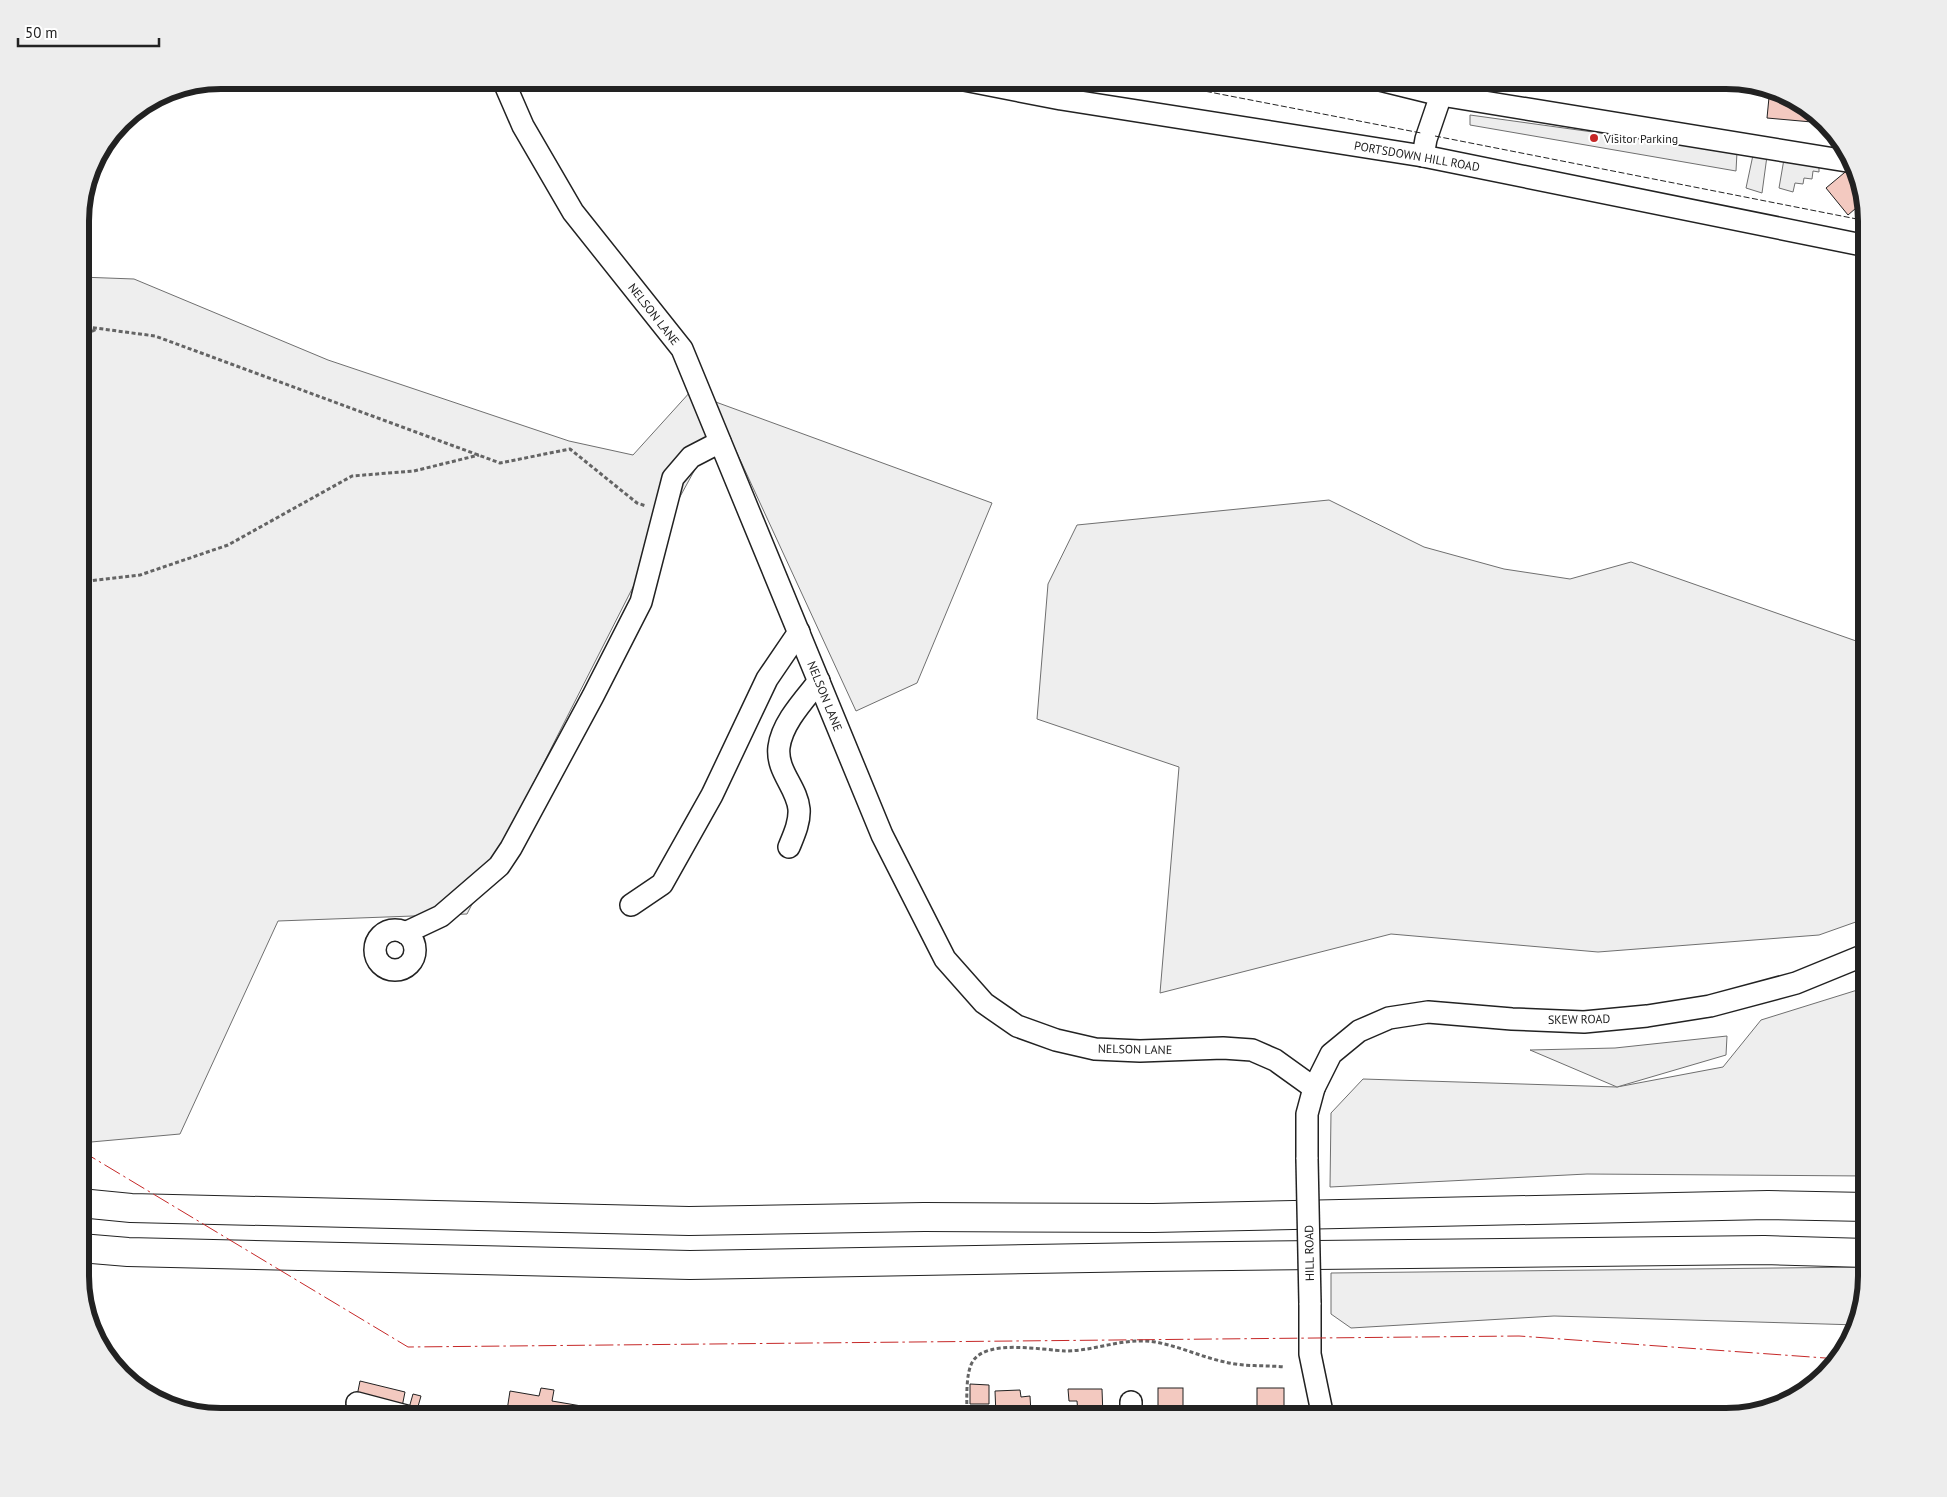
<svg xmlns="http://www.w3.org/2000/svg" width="1947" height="1497" viewBox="0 0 1947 1497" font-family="'PT Sans',sans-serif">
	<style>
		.green { fill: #eee; stroke: #6f6f6f }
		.parking { fill: #ededed; stroke: #6f6f6f }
		.building { fill: #f3c9c0; stroke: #222 }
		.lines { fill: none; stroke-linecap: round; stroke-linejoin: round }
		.minor-casing { stroke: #222; stroke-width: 24 }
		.highway-casing { stroke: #222; stroke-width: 30 }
		.path { stroke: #646464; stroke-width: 3; stroke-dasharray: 4 2.5; stroke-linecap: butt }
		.minor { stroke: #fff; stroke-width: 21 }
		.highway { stroke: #fff; stroke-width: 28 }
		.minor-bridge-casing { stroke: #222; stroke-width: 24; stroke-linecap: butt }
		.minor-bridge { stroke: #fff; stroke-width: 21 }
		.fence { stroke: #222; stroke-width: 1; stroke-dasharray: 6 2.5; stroke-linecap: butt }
		.power { stroke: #c62828; stroke-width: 1; stroke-dasharray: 18 4 2.5 4; stroke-linecap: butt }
		.poi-dot { fill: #c62828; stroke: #fff; stroke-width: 2 }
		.labels { text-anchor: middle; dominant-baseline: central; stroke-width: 4; stroke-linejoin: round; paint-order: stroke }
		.poi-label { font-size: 12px; fill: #222; stroke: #fff; text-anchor: start }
		.street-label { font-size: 12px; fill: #222; stroke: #fff }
		.rim { fill: none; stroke: #222; stroke-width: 6 }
	</style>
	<rect width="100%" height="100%" fill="#fff"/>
	<g class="green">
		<polygon points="80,277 134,279 328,360 569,441 633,455 691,391 711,440 664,526 467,914 278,921 180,1134 80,1143"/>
		<polygon points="713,401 992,503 917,683 856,711"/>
		<polygon points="1329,500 1424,547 1504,569 1570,579 1631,562 1859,642 1867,630 1867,918 1819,935 1598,952 1391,934 1160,993 1179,767 1037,719 1048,584 1077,525"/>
		<polygon points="1867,987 1867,1176 1587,1174 1330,1187 1331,1113 1363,1079 1617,1087 1723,1067 1761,1020"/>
		<polygon points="1867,1267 1867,1277 1858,1325 1554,1316 1351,1328 1331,1314 1331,1273"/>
	</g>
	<g class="parking">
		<polygon points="1545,80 1594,80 1593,87"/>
		<polygon points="1470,115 1737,152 1736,171 1470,125"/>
		<polygon points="1753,155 1767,156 1762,193 1746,188"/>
		<polygon points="1784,159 1819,164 1819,172 1813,171 1812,179 1804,178 1803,184 1795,183 1793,192 1779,188"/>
		<polygon points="1727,1036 1726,1055 1617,1087 1530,1050 1615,1048"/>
	</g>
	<g class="building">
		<polygon points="1770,87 1812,109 1823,123 1767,118"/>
		<polygon points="1850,168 1857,176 1863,202 1848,215 1826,188"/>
		<polygon points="360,1381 405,1392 402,1407 357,1396"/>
		<polygon points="970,1384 989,1385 989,1404 970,1404"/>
		<polygon points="541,1388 554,1390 552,1401 605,1410 603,1417 506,1417 510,1391 539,1396"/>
		<rect x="1158" y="1388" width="25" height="29"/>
		<rect x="1257" y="1388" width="27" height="19"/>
		<polygon points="1068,1389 1102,1389 1103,1417 1070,1417 1069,1413 1078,1413 1077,1401 1069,1401"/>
		<polygon points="1020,1390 1021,1397 1030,1396 1031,1413 996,1415 995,1391"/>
		<polygon points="413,1394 421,1396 417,1410 409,1408"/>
		<polygon points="455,1407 483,1414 483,1417 453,1417"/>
		<rect x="1210" y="1408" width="19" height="9"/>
		<polygon points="781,1412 808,1417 780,1417"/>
		<polygon points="868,1413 885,1416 867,1417"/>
	</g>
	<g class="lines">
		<defs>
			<g id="minor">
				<polyline points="503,80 523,126 573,212 682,349 882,835 945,959 984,1003 1017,1026 1056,1040 1095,1049 1140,1051 1223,1048 1252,1050 1275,1060 1314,1088"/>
				<polyline points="964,80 1061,99 1423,156 1867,246"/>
				<polyline points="1380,80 1441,95"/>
				<polyline points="1423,156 1426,139 1441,95 1853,162"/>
				<path d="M789 847C794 835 800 822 799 809 797 787 776 771 779 747 782 723 804 700 819 681"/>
				<polyline points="631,905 662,884 712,795 767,679 799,632"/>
				<circle cx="395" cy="950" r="20"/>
				<polyline points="405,933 441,916 499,866 511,848 593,696 641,602 673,478 691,457 720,442"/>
				<polyline points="1307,1159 1307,1114 1314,1088 1331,1054 1359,1031 1389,1018 1428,1012 1512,1019 1584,1022 1647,1016 1710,1006 1796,983 1867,954"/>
				<polyline points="1310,1303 1310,1354 1323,1417"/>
				<polyline points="357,1403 410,1417"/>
				<polyline points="1131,1417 1131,1402"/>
			</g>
			<g id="highway">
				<polyline points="80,1203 131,1208 689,1221 924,1217 1153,1218 1768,1205 1867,1207"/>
				<polyline points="80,1248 128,1252 690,1265 1149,1257 1764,1250 1867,1253"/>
			</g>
		</defs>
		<use href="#minor" class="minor-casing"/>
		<use href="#highway" class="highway-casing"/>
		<g class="path">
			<polyline points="80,326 155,336 500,463 570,449 637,503 646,506"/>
			<polyline points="80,337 97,329"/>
			<polyline points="80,582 140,575 228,545 352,476 414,471 479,455"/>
			<polyline points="487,1415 488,1417"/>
			<path d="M967 1417C967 1402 965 1373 973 1361 987 1339 1043 1350 1065 1351 1096 1351 1123 1337 1155 1342 1179 1346 1201 1357 1225 1362 1244 1367 1266 1365 1285 1367"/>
		</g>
		<use href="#minor" class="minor"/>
		<use href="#highway" class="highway"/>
		<defs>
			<polyline id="minor-bridge" points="1307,1159 1310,1303"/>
		</defs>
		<use href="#minor-bridge" class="minor-bridge-casing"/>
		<use href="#minor-bridge" class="minor-bridge"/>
		<g class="fence">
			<polyline points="1168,80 1168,84 1421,133"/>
			<polyline points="1435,136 1867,221"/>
		</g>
		<polyline class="power" points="80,1150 408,1347 1519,1336 1839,1359"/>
	</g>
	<circle class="poi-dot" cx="1594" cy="138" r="5"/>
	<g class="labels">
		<g class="poi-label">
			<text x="1604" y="138">Visitor Parking</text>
		</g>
		<g class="street-label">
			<text transform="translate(1417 156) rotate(10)">PORTSDOWN HILL ROAD</text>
			<text transform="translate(654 314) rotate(52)">NELSON LANE</text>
			<text transform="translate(825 696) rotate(68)">NELSON LANE</text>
			<text transform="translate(1579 1019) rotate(-1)">SKEW ROAD</text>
			<text transform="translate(1135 1049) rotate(1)">NELSON LANE</text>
			<text transform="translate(1309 1253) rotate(-91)">HILL ROAD</text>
		</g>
	</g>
	<path d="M0 0H1947V1497H0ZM221 89H1726A132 132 0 0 1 1858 221V1276A132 132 0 0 1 1726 1408H221A132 132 0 0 1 89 1276V221A132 132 0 0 1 221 89Z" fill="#ededed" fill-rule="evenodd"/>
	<path class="rim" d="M221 89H1726A132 132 0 0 1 1858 221V1276A132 132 0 0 1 1726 1408H221A132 132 0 0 1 89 1276V221A132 132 0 0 1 221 89Z"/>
	<path d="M18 38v8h141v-8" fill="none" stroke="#222222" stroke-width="2.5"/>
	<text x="25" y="38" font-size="15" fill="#222222" stroke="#ffffff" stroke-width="4" paint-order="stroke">50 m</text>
</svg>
